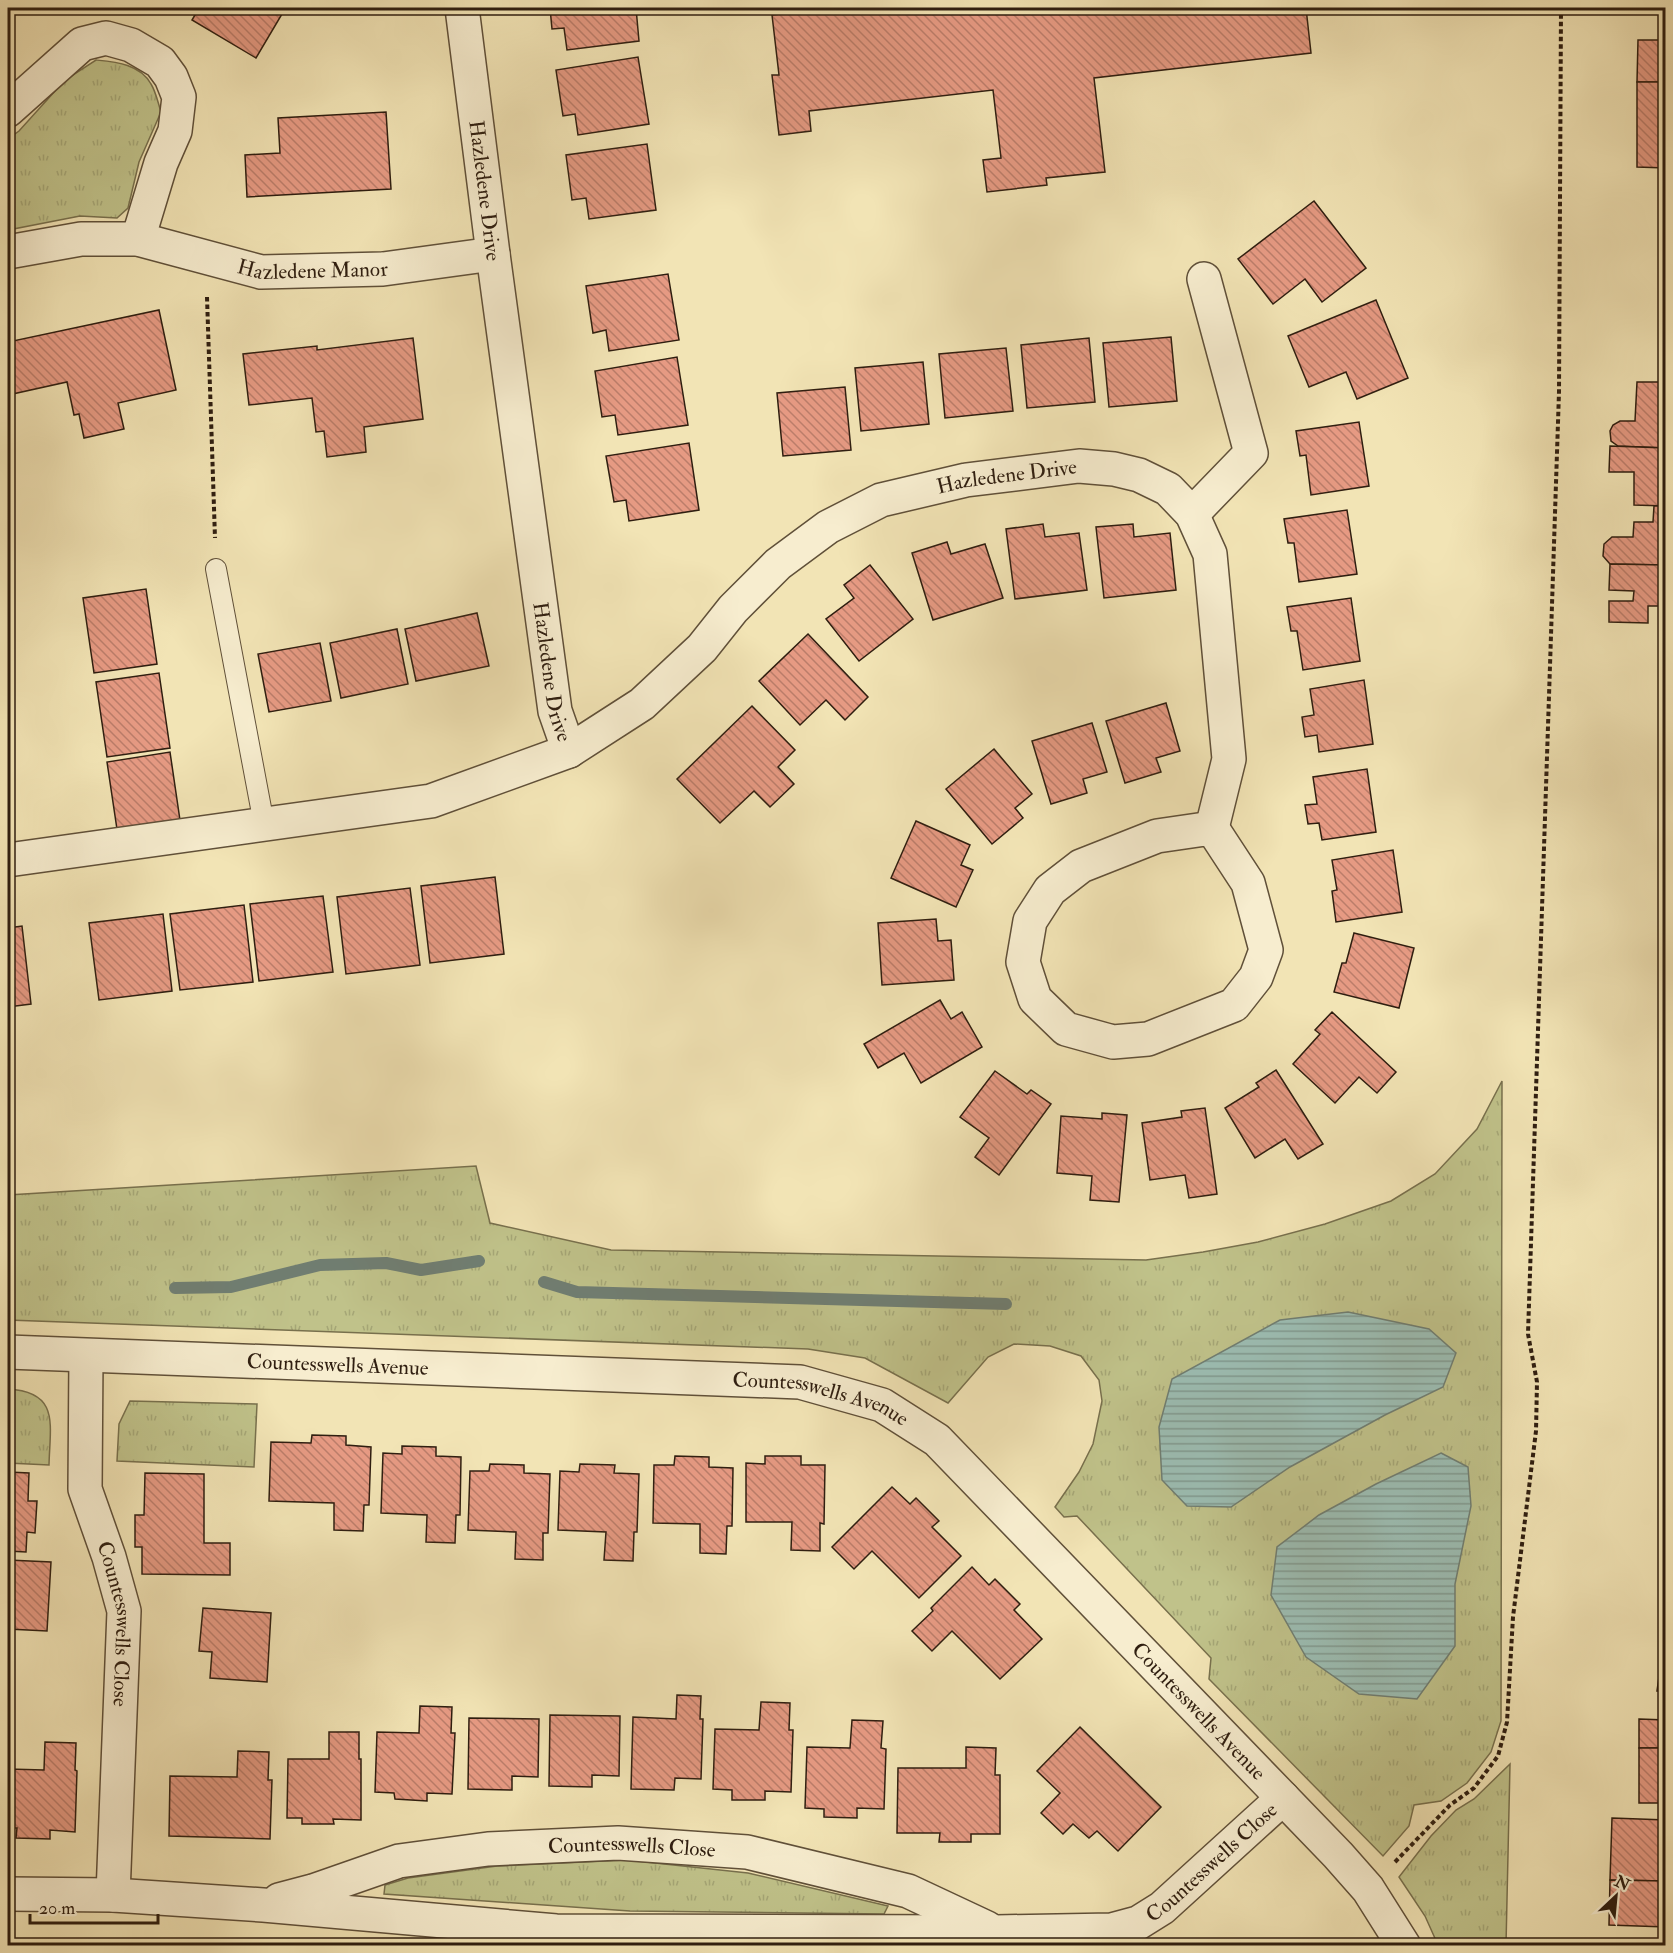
<svg xmlns="http://www.w3.org/2000/svg" width="1673" height="1953" viewBox="0 0 1673 1953" font-family="'IM FELL Double Pica',serif">
	<style>
		.grass { fill: url(#grass-tufts); stroke: #78704d; stroke-width: 1.5 }
		.water { fill: url(#water-rules); stroke: #707e72; stroke-width: 1.5 }
		.lines { fill: none; stroke-linecap: round; stroke-linejoin: round }
		.stream { stroke: #707e72; stroke-width: 12 }
		.building { fill: url(#building-back-hatch); stroke: #2f1e10; stroke-width: 1.5 }
		.service-casing { stroke: #605039; stroke-width: 22 }
		.minor-casing { stroke: #605039; stroke-width: 36 }
		.path { stroke: #2f1e10; stroke-width: 4; stroke-dasharray: 4.5 3; stroke-linecap: butt }
		.service { stroke: #f7edcf; stroke-width: 20 }
		.minor { stroke: #f7edcf; stroke-width: 33 }
		.labels { text-anchor: middle; dominant-baseline: central; stroke-width: 5; stroke-linejoin: round; paint-order: stroke }
		.street-label { font-size: 21px; fill: #2f1e10; stroke: #f7edcf }
	</style>
	<defs>
		<pattern id="grass-tufts" width="24" height="20" patternUnits="userSpaceOnUse" patternTransform="scale(1.5)"><rect width="24" height="20" fill="#c0c28a"/><path d="M3 7l-1-3M5 7V3M7 7l1-3M15 17l-1-3M17 17v-4M19 17l1-3" fill="none" stroke="#a5a676"/></pattern>
		<pattern id="water-rules" width="6" height="5" patternUnits="userSpaceOnUse" patternTransform="scale(1.5)"><rect width="6" height="5" fill="#9cbeb4"/><path d="M0 2.5h6" fill="none" stroke="#809a91"/></pattern>
		<pattern id="building-back-hatch" width="6" height="6" patternUnits="userSpaceOnUse" patternTransform="scale(1.5)"><rect width="6" height="6" fill="#e69a83"/><path d="M-1 5l2 2M0 0l6 6M5-1l2 2" fill="none" stroke="#bb7d6a"/></pattern>
	</defs>
	<rect width="100%" height="100%" fill="#f2e4b5"/>
	<filter id="stains"><feTurbulence type="fractalNoise" baseFrequency=".00333" numOctaves="4"/><feColorMatrix values="0 0 0 0 .2 0 0 0 0 .09 0 0 0 0 .02 0 0 0 .5 -.17"/></filter>
	<radialGradient id="worn" r=".72"><stop offset=".6" stop-color="#630" stop-opacity="0"/><stop offset="1" stop-color="#630" stop-opacity=".3"/></radialGradient>
	<g class="grass">
		<path d="M96 60C116 62 140 64 151 84 156 92 158 103 161 112L139 162 128 208 117 218 80 216 8 230V139L19 131 65 80Z"/>
		<polygon points="1502,1081 1501,1721 1491,1752 1467,1783 1441,1801 1414,1805 1409,1826 1383,1856 1209,1679 1211,1658 1077,1516 1064,1517 1055,1507 1079,1472 1093,1444 1102,1401 1099,1380 1081,1356 1050,1346 1014,1344 988,1357 948,1403 865,1358 808,1349 8,1320 8,1195 476,1166 490,1223 611,1250 1146,1260 1203,1252 1258,1242 1325,1224 1391,1201 1435,1174 1477,1129"/>
		<path d="M8 1389C60 1392 50 1424 49 1465L8 1463Z"/>
		<polygon points="130,1401 257,1404 254,1467 117,1461 119,1424"/>
		<polygon points="1510,1764 1506,1945 1438,1945 1425,1916 1399,1877 1431,1836 1456,1810 1474,1799"/>
		<polygon points="627,1860 748,1873 888,1906 884,1914 630,1911 384,1894 385,1885 408,1878 497,1866"/>
	</g>
	<g class="water">
		<polygon points="1348,1312 1429,1329 1456,1353 1443,1387 1385,1415 1290,1467 1231,1507 1187,1506 1162,1480 1159,1427 1172,1379 1280,1320"/>
		<polygon points="1441,1453 1468,1467 1471,1506 1455,1584 1455,1646 1417,1699 1359,1694 1306,1657 1271,1595 1277,1547 1319,1515 1376,1484"/>
	</g>
	<g class="lines">
		<g class="stream">
			<polyline points="544,1282 577,1292 1006,1304"/>
			<polyline points="175,1288 231,1287 320,1265 386,1263 421,1270 479,1261"/>
		</g>
	</g>
	<g class="building">
		<polygon points="182,8 271,8 282,14 256,58 192,20 195,15"/>
		<polygon points="550,8 636,8 639,41 567,50 564,28 552,29"/>
		<polygon points="834,8 1306,8 1311,53 1094,78 1105,172 1046,178 1047,185 987,192 983,160 1001,158 993,90 809,111 811,131 779,135 772,75 779,75 772,15"/>
		<polygon points="1662,25 1666,25 1666,82 1637,82 1638,40 1662,40"/>
		<polygon points="638,57 649,124 578,135 575,114 563,116 556,70"/>
		<polygon points="1637,82 1666,82 1666,168 1637,167"/>
		<polygon points="386,112 391,189 247,197 245,155 280,153 278,118"/>
		<polygon points="647,144 656,210 589,219 586,198 572,200 566,155"/>
		<polygon points="1314,201 1366,268 1322,302 1305,279 1273,304 1238,259"/>
		<polygon points="668,274 679,340 609,351 606,330 593,333 586,286"/>
		<polygon points="1376,300 1408,378 1357,399 1346,372 1309,387 1288,336"/>
		<polygon points="159,310 176,390 118,403 124,429 84,438 79,414 74,415 67,382 8,395 8,342"/>
		<polygon points="1171,337 1177,401 1109,407 1103,343"/>
		<polygon points="413,338 423,419 364,427 366,452 327,457 324,431 316,432 312,398 249,405 243,354 317,346 317,350"/>
		<polygon points="1089,338 1095,402 1027,408 1021,345"/>
		<polygon points="1006,348 1013,411 945,418 939,354"/>
		<polygon points="677,357 688,425 618,435 615,415 602,417 595,371"/>
		<polygon points="923,362 929,424 861,431 855,368"/>
		<polygon points="1637,382 1666,382 1666,448 1618,446 1611,441 1610,431 1613,425 1620,421 1635,421"/>
		<polygon points="845,387 851,450 783,456 777,393"/>
		<polygon points="1359,422 1369,486 1311,495 1306,455 1300,456 1296,431"/>
		<polygon points="689,443 699,510 629,521 626,500 614,502 606,456"/>
		<polygon points="1610,446 1666,448 1666,506 1634,505 1634,472 1609,472"/>
		<polygon points="1654,506 1666,506 1666,565 1610,564 1603,556 1604,544 1612,537 1633,537 1634,522 1653,522"/>
		<polygon points="1347,510 1357,574 1299,582 1294,543 1288,543 1284,519"/>
		<polygon points="1043,524 1045,537 1079,533 1087,590 1015,599 1006,529"/>
		<polygon points="1133,524 1134,537 1170,533 1176,590 1104,598 1096,527"/>
		<polygon points="947,542 951,554 985,544 1003,598 933,620 912,553"/>
		<polygon points="1610,564 1666,565 1666,606 1648,606 1648,623 1609,622 1609,601 1633,601 1634,591 1609,590"/>
		<polygon points="870,565 913,619 859,661 826,619 854,598 844,585"/>
		<polygon points="146,589 157,664 94,673 83,598"/>
		<polygon points="1351,598 1360,661 1303,670 1297,631 1291,631 1287,607"/>
		<polygon points="477,613 489,666 416,681 405,629"/>
		<polygon points="397,629 408,684 341,698 330,643"/>
		<polygon points="808,634 868,697 845,720 826,700 800,725 759,681"/>
		<polygon points="320,643 331,701 269,712 258,654"/>
		<polygon points="159,673 170,748 107,757 96,682"/>
		<polygon points="1364,680 1373,744 1319,752 1317,735 1305,737 1302,717 1314,715 1310,689"/>
		<polygon points="1166,703 1180,751 1156,758 1161,772 1125,783 1106,721"/>
		<polygon points="752,706 795,750 778,767 794,784 770,807 754,791 720,823 677,779"/>
		<polygon points="1092,723 1107,772 1083,779 1087,793 1051,804 1032,741"/>
		<polygon points="994,749 1032,794 1015,808 1023,818 992,844 946,789"/>
		<polygon points="170,752 181,827 118,836 107,762"/>
		<polygon points="1367,769 1376,832 1322,840 1319,823 1308,824 1305,805 1317,804 1313,777"/>
		<polygon points="916,821 970,845 961,865 973,870 956,907 891,878"/>
		<polygon points="1393,850 1402,912 1336,922 1332,891 1337,890 1332,860"/>
		<polygon points="495,877 504,954 430,963 421,886"/>
		<polygon points="410,888 420,965 346,974 337,897"/>
		<polygon points="323,896 333,972 259,981 250,904"/>
		<polygon points="244,905 253,982 180,990 170,914"/>
		<polygon points="163,914 172,991 99,1000 89,923"/>
		<polygon points="936,919 938,941 951,940 954,980 882,985 878,923"/>
		<polygon points="22,926 31,1004 8,1007 8,928"/>
		<polygon points="1354,933 1414,948 1399,1008 1334,992 1342,963 1346,963"/>
		<polygon points="940,1000 951,1019 962,1012 982,1047 921,1083 904,1053 878,1068 864,1044"/>
		<polygon points="1332,1012 1396,1072 1377,1093 1359,1077 1335,1103 1293,1064 1320,1034 1315,1030"/>
		<polygon points="1276,1070 1323,1144 1298,1159 1285,1139 1255,1158 1225,1108 1259,1087 1256,1083"/>
		<polygon points="995,1071 1027,1094 1031,1090 1051,1104 999,1175 975,1157 989,1138 960,1117"/>
		<polygon points="1205,1108 1217,1194 1189,1198 1185,1175 1150,1180 1142,1123 1182,1117 1181,1111"/>
		<polygon points="1102,1113 1127,1115 1119,1202 1090,1200 1092,1176 1057,1173 1061,1116 1102,1119"/>
		<polygon points="312,1435 346,1436 346,1445 371,1447 369,1505 364,1505 363,1531 334,1530 334,1503 269,1501 271,1442 311,1443"/>
		<polygon points="402,1446 436,1447 436,1456 461,1457 460,1515 456,1515 455,1543 426,1542 427,1515 381,1513 383,1453 402,1454"/>
		<polygon points="675,1456 709,1457 709,1467 733,1468 732,1526 727,1526 726,1554 700,1553 700,1524 653,1523 654,1465 674,1465"/>
		<polygon points="765,1456 801,1456 801,1465 825,1465 824,1524 820,1523 820,1551 791,1550 792,1522 746,1522 746,1463 765,1464"/>
		<polygon points="490,1464 524,1465 524,1473 550,1474 548,1533 543,1533 543,1560 515,1559 516,1532 468,1530 470,1471 489,1471"/>
		<polygon points="580,1464 615,1465 614,1473 639,1474 637,1532 634,1532 633,1561 604,1560 606,1532 558,1530 560,1471 579,1472"/>
		<polygon points="8,1472 29,1473 28,1501 37,1501 35,1533 27,1532 26,1552 8,1551"/>
		<polygon points="145,1473 204,1474 204,1543 230,1543 230,1575 142,1574 142,1547 135,1547 135,1515 144,1515"/>
		<polygon points="892,1487 910,1504 916,1498 939,1521 932,1527 961,1556 919,1598 872,1551 854,1569 832,1547"/>
		<polygon points="8,1560 51,1562 47,1631 8,1629"/>
		<polygon points="972,1567 989,1585 995,1579 1020,1604 1014,1610 1042,1639 1000,1679 952,1631 932,1651 912,1631 933,1611 931,1608"/>
		<polygon points="203,1608 271,1613 267,1682 210,1678 212,1652 199,1651"/>
		<polygon points="1666,1676 1666,1691 1657,1691 1659,1677"/>
		<polygon points="677,1695 701,1696 700,1719 703,1719 701,1779 675,1778 674,1790 631,1789 633,1717 676,1719"/>
		<polygon points="761,1702 790,1703 789,1730 793,1730 791,1792 765,1791 765,1800 732,1800 732,1790 713,1789 715,1729 759,1730"/>
		<polygon points="420,1706 452,1707 451,1733 455,1733 452,1794 427,1793 427,1801 395,1799 394,1793 375,1792 377,1732 419,1733"/>
		<polygon points="550,1715 620,1716 619,1776 592,1775 592,1787 549,1786"/>
		<polygon points="469,1718 539,1719 538,1777 512,1776 512,1790 468,1789"/>
		<polygon points="1639,1719 1666,1720 1666,1748 1639,1748"/>
		<polygon points="852,1720 883,1721 881,1748 886,1749 884,1809 857,1808 857,1818 824,1817 824,1809 805,1808 807,1747 850,1748"/>
		<polygon points="1080,1727 1161,1807 1118,1851 1097,1831 1089,1838 1073,1824 1063,1834 1041,1813 1060,1793 1037,1771"/>
		<polygon points="329,1732 359,1732 359,1759 361,1759 361,1820 333,1819 334,1824 302,1824 302,1818 287,1818 288,1759 329,1759"/>
		<polygon points="45,1742 76,1743 75,1770 77,1771 75,1832 50,1830 50,1839 16,1838 17,1828 8,1828 8,1769 44,1770"/>
		<polygon points="966,1747 996,1748 995,1775 1000,1775 1000,1834 971,1834 971,1842 939,1842 940,1833 897,1833 898,1768 966,1768"/>
		<rect x="1639" y="1748" width="27" height="55"/>
		<polygon points="238,1751 269,1752 268,1780 272,1780 270,1839 169,1836 170,1776 237,1777"/>
		<polygon points="1612,1818 1666,1820 1666,1881 1610,1880"/>
		<polygon points="1610,1880 1666,1881 1666,1927 1609,1925"/>
	</g>
	<g class="lines">
		<defs>
			<polyline id="service" points="216,569 264,824"/>
			<g id="minor">
				<path id="s1" d="M462 8 493 254 555 711 569 751"/>
				<polyline points="8,110 82,44 106,38 131,45 160,62 171,77 179,97 175,131 161,163 138,239"/>
				<path id="s2" d="M8 252 81 239H138L261 272 383 269 493 254"/>
				<polyline points="1192,514 1251,453 1204,279"/>
				<polygon points="1212,828 1248,883 1266,950 1256,977 1234,1005 1148,1039 1113,1042 1066,1029 1035,999 1023,962 1030,921 1050,890 1081,866 1157,836"/>
				<path id="s3" d="M8 860 431 801 569 751 642 704 702 648 733 609 778 564 828 527 881 500 966 480 1079 466 1114 469 1139 475 1168 489 1192 514 1210 554 1229 759 1212 828"/>
				<path id="s4" d="M8 1352 800 1382 882 1405 937 1440 1338 1855 1368 1889 1404 1946"/>
				<path id="s5" d="M86 1356 85 1489 109 1557 124 1611 113 1895"/>
				<path id="s6" d="M8 1894 113 1895 263 1905 556 1931 996 1932 1112 1930 1138 1923 1162 1908 1283 1798"/>
				<path id="s7" d="M279 1900 313 1891 399 1861 488 1849 618 1843 747 1852 908 1891 987 1928"/>
			</g>
		</defs>
		<use href="#service" class="service-casing"/>
		<use href="#minor" class="minor-casing"/>
		<g class="path">
			<polyline points="207,297 215,538"/>
			<polyline points="1395,1862 1450,1805 1474,1788 1498,1756 1507,1722 1513,1617 1536,1431 1537,1382 1528,1334 1559,392 1561,8"/>
		</g>
		<use href="#service" class="service"/>
		<use href="#minor" class="minor"/>
	</g>
	<g class="labels">
		<g class="street-label">
			<text stroke="none"><textPath href="#s1" startOffset="184">Hazledene Drive</textPath></text>
			<text stroke="none"><textPath href="#s2" startOffset="310">Hazledene Manor</textPath></text>
			<text stroke="none"><textPath href="#s3" startOffset="1106">Hazledene Drive</textPath></text>
			<text stroke="none"><textPath href="#s1" startOffset="670">Hazledene Drive</textPath></text>
			<text stroke="none"><textPath href="#s4" startOffset="330">Countesswells Avenue</textPath></text>
			<text stroke="none"><textPath href="#s4" startOffset="816">Countesswells Avenue</textPath></text>
			<text stroke="none"><textPath href="#s5" startOffset="273">Countesswells Close</textPath></text>
			<text stroke="none"><textPath href="#s4" startOffset="1320">Countesswells Avenue</textPath></text>
			<text stroke="none"><textPath href="#s7" startOffset="360">Countesswells Close</textPath></text>
			<text stroke="none"><textPath href="#s6" startOffset="1228">Countesswells Close</textPath></text>
		</g>
	</g>
	<rect width="1673" height="1953" fill="none" stroke="#f2e4b5" stroke-width="30"/>
	<rect x="9" y="9" width="1655" height="1935" fill="none" stroke="#2f1e10" stroke-width="3"/>
	<rect x="15" y="15" width="1643" height="1923" fill="none" stroke="#2f1e10" stroke-width="1.5"/>
	<g transform="translate(1616 1896) rotate(26)" stroke="#f7edcf" stroke-width="4.5" paint-order="stroke">
	<path d="M0-4.5L10 22L0 15L-10 22Z" fill="#2f1e10"/>
	<text y="-9" font-size="16" font-weight="bold" text-anchor="middle" fill="#2f1e10">N</text>
	</g>
	<path d="M30 1914v9h128v-9" fill="none" stroke="#2f1e10" stroke-width="3"/>
	<text x="39" y="1914" font-size="18" fill="#2f1e10" stroke="#f7edcf" stroke-width="4.5" paint-order="stroke">20 m</text>
	<rect width="100%" height="100%" filter="url(#stains)"/>
	<rect width="100%" height="100%" fill="url(#worn)"/>
</svg>
